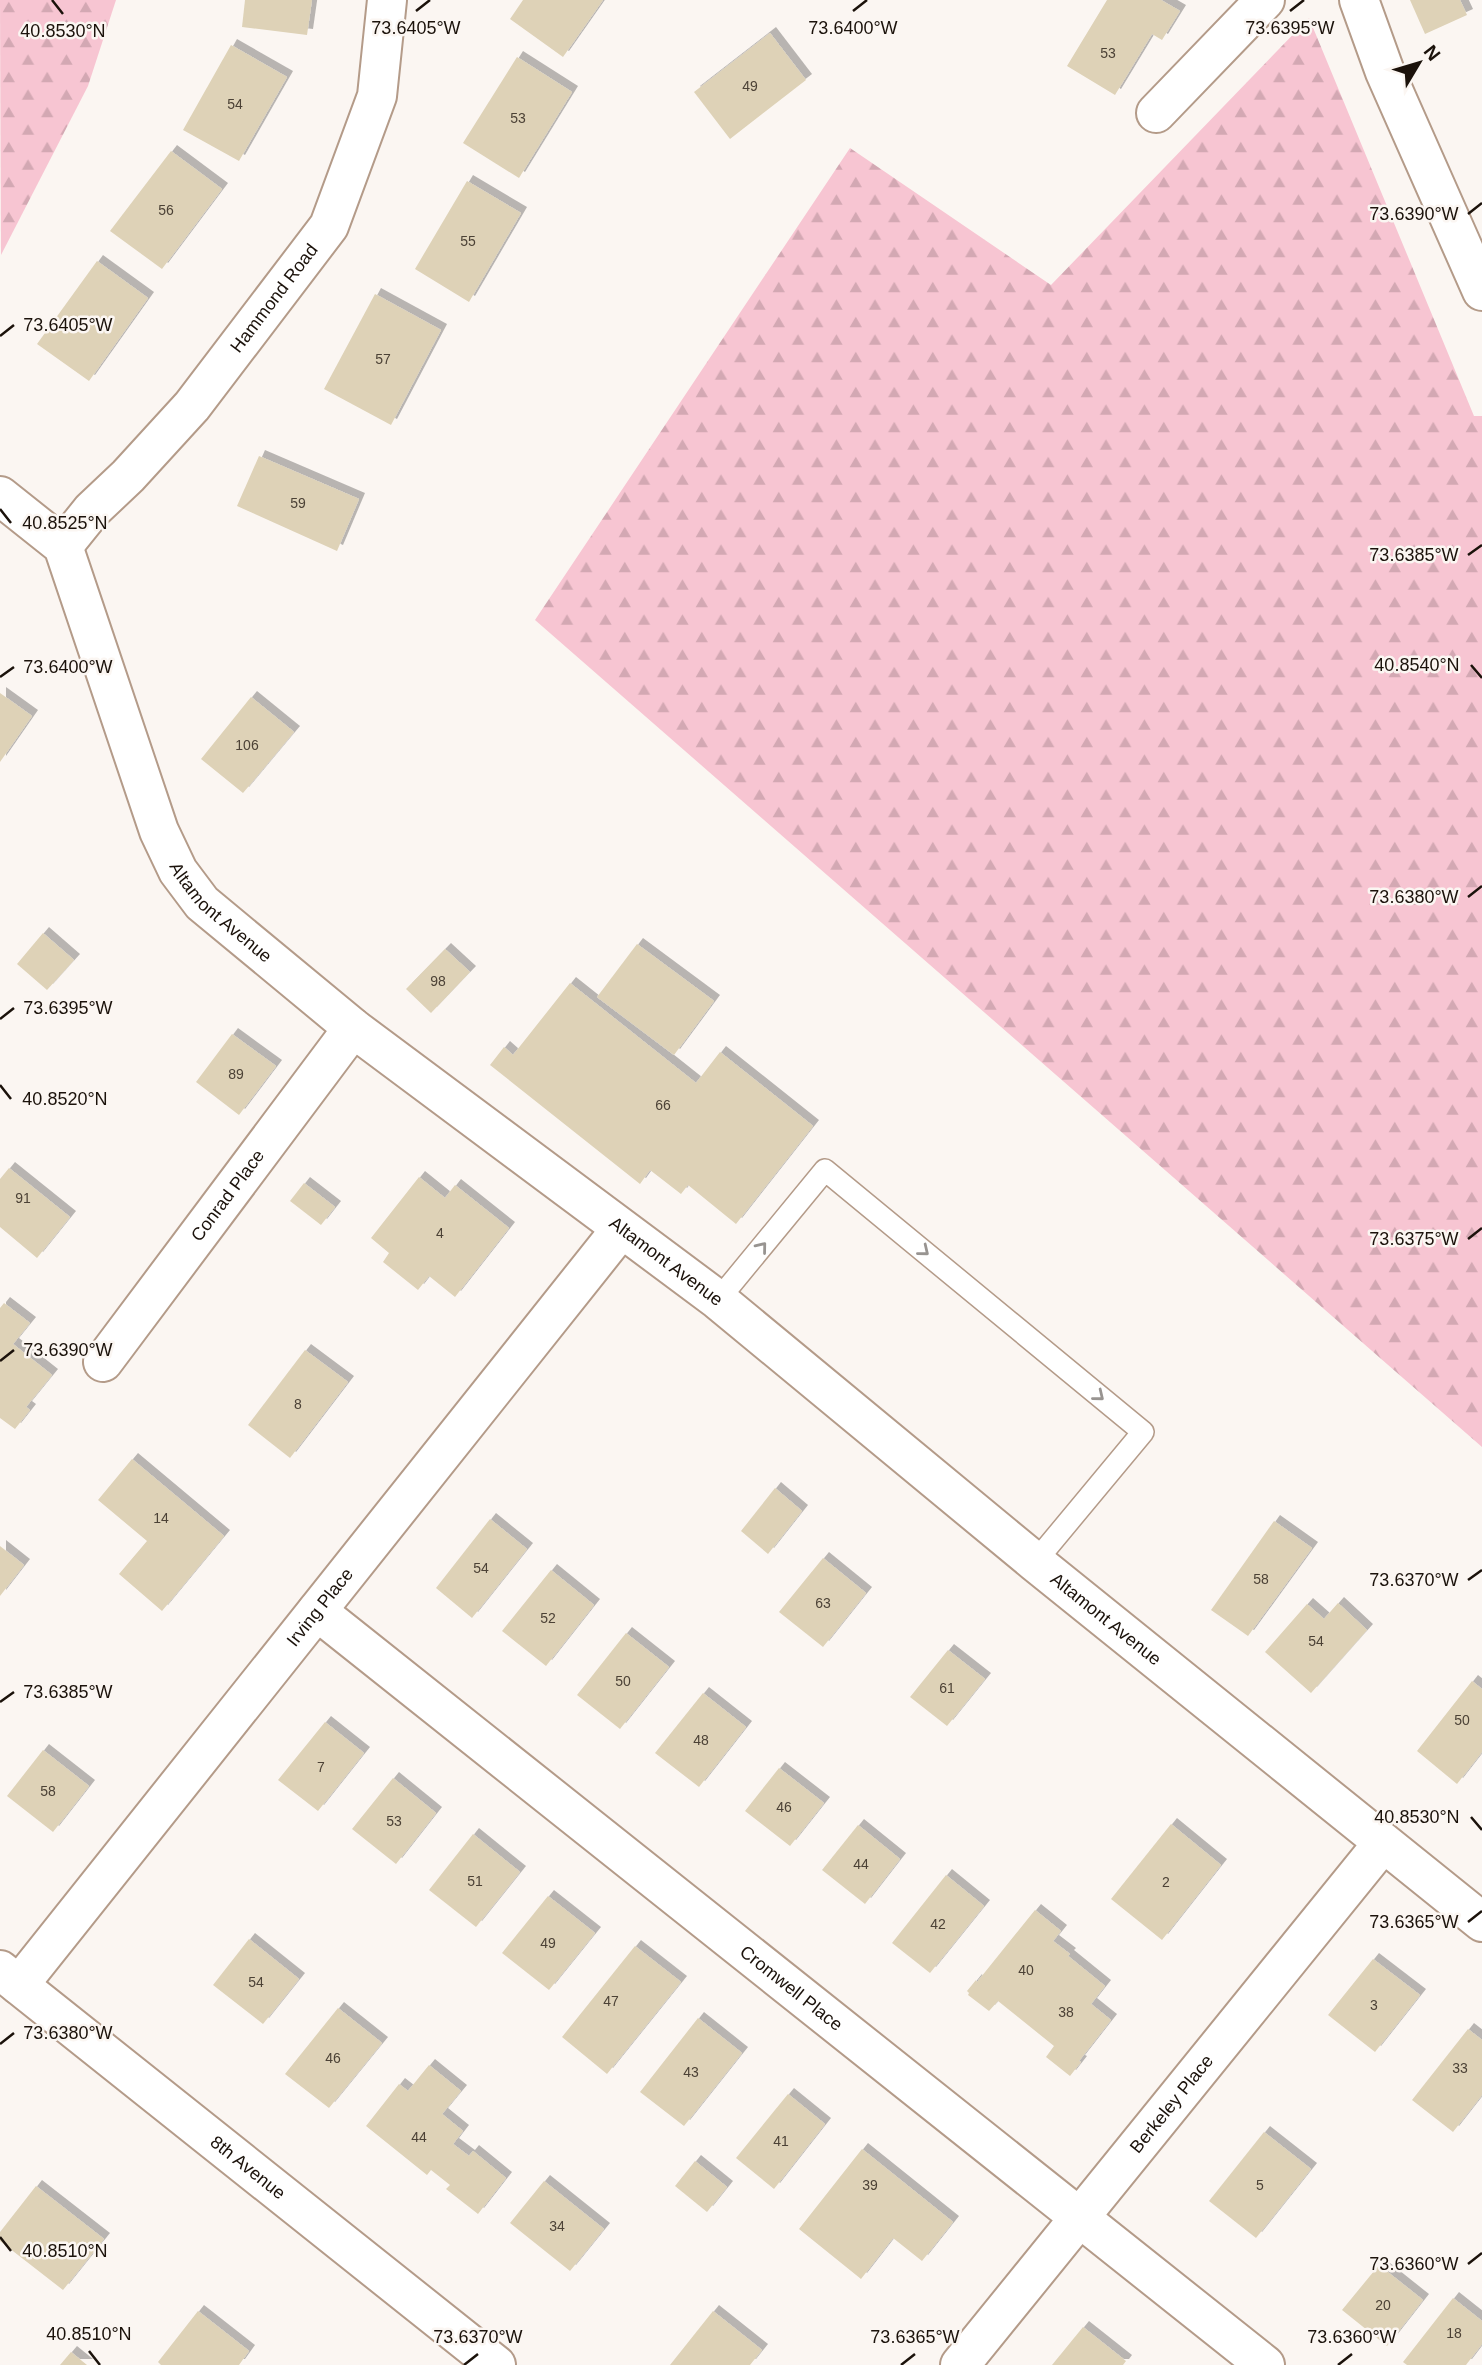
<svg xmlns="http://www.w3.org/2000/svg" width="1482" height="2365" viewBox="0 0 1482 2365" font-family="Arial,sans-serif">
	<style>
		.forest { fill: url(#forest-firs) }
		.building { fill: #ded2b7; filter: url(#shadow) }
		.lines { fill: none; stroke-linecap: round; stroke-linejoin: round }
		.service-casing { stroke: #b49b89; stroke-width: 24 }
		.minor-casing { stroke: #b49b89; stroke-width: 42 }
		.service { stroke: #fff; stroke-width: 21 }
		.minor { stroke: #fff; stroke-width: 38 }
		.oneway { stroke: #989491 }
		.ticks { fill: none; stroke: #1b120b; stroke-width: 2.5 }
		.labels { text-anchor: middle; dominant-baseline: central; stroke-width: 5; stroke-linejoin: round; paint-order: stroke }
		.number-label { font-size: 14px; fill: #4c4236 }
		.street-label { font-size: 18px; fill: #1b120b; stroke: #fbf6f2 }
		.ticks-label { font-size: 18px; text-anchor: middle; fill: #1b120b; stroke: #fbf6f2; stroke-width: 5; stroke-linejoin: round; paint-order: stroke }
	</style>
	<defs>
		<pattern id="forest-firs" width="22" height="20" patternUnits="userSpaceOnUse" patternTransform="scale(1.75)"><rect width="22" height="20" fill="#f7c5d2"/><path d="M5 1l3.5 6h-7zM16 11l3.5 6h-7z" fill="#d3a8b3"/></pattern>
		<filter id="shadow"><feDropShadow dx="6" dy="-6" stdDeviation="0" flood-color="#0004"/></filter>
	</defs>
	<rect width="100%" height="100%" fill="#fbf6f2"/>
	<g class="forest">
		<polygon points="0,0 116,0 88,86 1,255"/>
		<polygon points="1309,18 1474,416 1482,416 1482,1447 535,620 850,148 1051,285"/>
	</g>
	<g class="building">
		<polygon points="245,0 312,0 307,35 242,27"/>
		<polygon points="523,0 603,0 563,57 510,19"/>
		<polygon points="1107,0 1161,0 1180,11 1162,40 1152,34 1115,95 1067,66"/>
		<polygon points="1410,0 1460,0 1467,15 1425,34"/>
		<polygon points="770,33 806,80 730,139 694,92"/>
		<polygon points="231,45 287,77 239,161 183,130"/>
		<polygon points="517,57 572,92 519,178 463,143"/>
		<polygon points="171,151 222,189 162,269 110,231"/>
		<polygon points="467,181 521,213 469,302 415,269"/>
		<polygon points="97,261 148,298 89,381 37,344"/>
		<polygon points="375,294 441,330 391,425 324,389"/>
		<polygon points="259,456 359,499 337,551 237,506"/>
		<polygon points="0,693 32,716 0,762"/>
		<polygon points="251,697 294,732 243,793 201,759"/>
		<polygon points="43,933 74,960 47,990 17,964"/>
		<polygon points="637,944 714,1001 674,1055 597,997"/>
		<polygon points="445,949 470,972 431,1013 406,989"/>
		<polygon points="570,983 696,1083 720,1052 813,1126 736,1224 688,1185 681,1194 650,1170 640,1184 490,1065 504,1047 513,1055"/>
		<polygon points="232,1034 276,1066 239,1115 196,1082"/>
		<polygon points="9,1168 70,1217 37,1258 0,1227 0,1179"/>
		<polygon points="419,1177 445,1198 455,1185 509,1228 455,1297 429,1276 418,1290 383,1262 389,1253 371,1238"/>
		<polygon points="304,1183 335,1207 321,1225 290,1201"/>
		<polygon points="4,1303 30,1323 13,1344 52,1375 26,1407 30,1410 15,1429 0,1418 0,1308"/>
		<polygon points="305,1350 348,1382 290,1458 248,1425"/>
		<polygon points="132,1459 224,1536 162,1611 119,1574 147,1541 98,1500"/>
		<polygon points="775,1488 802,1511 768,1554 741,1531"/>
		<polygon points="490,1519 527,1549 472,1618 436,1588"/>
		<polygon points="1274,1521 1312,1548 1248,1636 1211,1610"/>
		<polygon points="0,1546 24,1565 0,1596"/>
		<polygon points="823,1558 866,1593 823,1647 779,1612"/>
		<polygon points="551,1570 594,1605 546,1666 502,1631"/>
		<polygon points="1338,1603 1367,1630 1311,1693 1265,1652 1307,1604 1324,1619"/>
		<polygon points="626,1633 669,1667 620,1729 577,1695"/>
		<polygon points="948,1650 985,1679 947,1726 910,1697"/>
		<polygon points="1472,1681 1482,1689 1482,1752 1457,1784 1417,1751"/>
		<polygon points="703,1693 746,1727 699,1787 655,1753"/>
		<polygon points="325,1722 364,1753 318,1811 278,1780"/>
		<polygon points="43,1750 89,1786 53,1832 7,1796"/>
		<polygon points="779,1768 824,1803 790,1846 745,1811"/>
		<polygon points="393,1778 436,1813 396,1864 352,1829"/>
		<polygon points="1171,1824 1221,1865 1162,1940 1111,1899"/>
		<polygon points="858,1825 900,1859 865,1904 822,1870"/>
		<polygon points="473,1834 520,1872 476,1927 429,1890"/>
		<polygon points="946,1875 984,1906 930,1973 892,1943"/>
		<polygon points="548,1896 595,1933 549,1990 502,1953"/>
		<polygon points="1035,1910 1061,1931 1053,1941 1070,1954 1068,1956 1105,1986 1091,2004 1111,2020 1079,2061 1081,2062 1070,2076 1046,2057 1054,2046 998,2001 989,2011 968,1995 969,1993 967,1991 976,1980 977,1982"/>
		<polygon points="249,1939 299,1979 263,2024 213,1985"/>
		<polygon points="635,1946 681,1982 607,2074 562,2037"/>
		<polygon points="1373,1959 1420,1995 1375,2052 1328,2015"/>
		<polygon points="338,2008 382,2043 329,2108 285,2074"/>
		<polygon points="698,2018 742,2053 684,2126 640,2092"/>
		<polygon points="1468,2029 1482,2040 1482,2095 1453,2132 1412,2100"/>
		<polygon points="429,2065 461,2091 442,2114 463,2131 453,2144 469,2156 473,2151 506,2178 478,2214 446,2189 450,2185 431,2170 427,2175 366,2126 399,2084 408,2091"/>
		<polygon points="788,2094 825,2124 774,2189 736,2158"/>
		<polygon points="1264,2132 1311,2169 1256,2238 1209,2201"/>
		<polygon points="862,2149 953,2222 922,2261 893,2238 861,2279 799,2229"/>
		<polygon points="695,2161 727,2187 707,2212 675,2186"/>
		<polygon points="544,2181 604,2229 570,2271 510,2223"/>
		<polygon points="36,2186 104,2239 63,2290 0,2241 0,2232"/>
		<polygon points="1379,2265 1423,2300 1387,2346 1342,2310"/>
		<polygon points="1453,2298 1482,2321 1482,2344 1466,2365 1407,2365 1403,2362"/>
		<polygon points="198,2311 249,2351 239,2365 161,2365 158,2362"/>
		<polygon points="713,2311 762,2350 750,2365 670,2365"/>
		<polygon points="1083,2327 1126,2361 1123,2365 1052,2365"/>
		<polygon points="71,2352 87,2365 60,2365"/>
	</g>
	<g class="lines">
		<defs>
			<polyline id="service" points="718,1300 825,1170 1143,1432 1035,1562"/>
			<g id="minor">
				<polyline points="1359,0 1385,72 1482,291"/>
				<polyline points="1156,113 1265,0"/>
				<path id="s1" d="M0 496 63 546 159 831 178 871 202 903 353 1028 718 1300 1035 1562 1482 1922"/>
				<path id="s2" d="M63 546 92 510 128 476 192 406 329 226 377 96 387 0"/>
				<path id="s3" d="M103 1362 353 1028"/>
				<path id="s4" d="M317 1611 1265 2365"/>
				<path id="s5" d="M0 1970 496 2365"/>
				<path id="s6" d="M19 1985 621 1229"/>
				<path id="s7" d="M960 2365 1383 1843"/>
			</g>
		</defs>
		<use href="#service" class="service-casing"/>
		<use href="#minor" class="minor-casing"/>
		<use href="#service" class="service"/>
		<use href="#minor" class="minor"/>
	</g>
	<defs><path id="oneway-chevron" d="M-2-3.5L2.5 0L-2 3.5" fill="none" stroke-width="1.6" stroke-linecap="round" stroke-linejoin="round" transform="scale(1.75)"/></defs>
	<g class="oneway">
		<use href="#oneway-chevron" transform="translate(762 1247) rotate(-51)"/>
		<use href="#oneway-chevron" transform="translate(924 1251) rotate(39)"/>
		<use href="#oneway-chevron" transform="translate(1099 1396) rotate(39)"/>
	</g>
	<path class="ticks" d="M52 0 63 14M416 11 430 0M853 11 867 0M1290 11 1304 0M1468 214 1482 203M0 336 14 325M0 509 11 523M1468 555 1482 545M1471 665 1482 678M0 677 14 667M1468 897 1482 886M0 1019 14 1008M0 1085 11 1099M1468 1239 1482 1228M0 1361 14 1350M1468 1580 1482 1570M0 1702 14 1692M1471 1817 1482 1830M1468 1922 1482 1911M0 2044 14 2033M0 2237 11 2251M1468 2264 1482 2253M89 2351 100 2365M464 2365 478 2354M901 2365 915 2354M1338 2365 1352 2354"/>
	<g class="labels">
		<g class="number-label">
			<text x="1108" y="53">53</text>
			<text x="750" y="86">49</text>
			<text x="235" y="104">54</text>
			<text x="518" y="118">53</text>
			<text x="166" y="210">56</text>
			<text x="468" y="241">55</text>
			<text x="383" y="359">57</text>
			<text x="298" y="503">59</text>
			<text x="247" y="745">106</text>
			<text x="438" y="981">98</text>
			<text x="236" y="1074">89</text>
			<text x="663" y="1105">66</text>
			<text x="23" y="1198">91</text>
			<text x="440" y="1233">4</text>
			<text x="298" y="1404">8</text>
			<text x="161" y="1518">14</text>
			<text x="481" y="1568">54</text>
			<text x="1261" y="1579">58</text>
			<text x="823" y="1603">63</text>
			<text x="548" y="1618">52</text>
			<text x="1316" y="1641">54</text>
			<text x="623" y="1681">50</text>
			<text x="947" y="1688">61</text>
			<text x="1462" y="1720">50</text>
			<text x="701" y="1740">48</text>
			<text x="321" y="1767">7</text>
			<text x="48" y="1791">58</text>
			<text x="784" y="1807">46</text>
			<text x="394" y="1821">53</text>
			<text x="861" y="1864">44</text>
			<text x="475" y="1881">51</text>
			<text x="1166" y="1882">2</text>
			<text x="938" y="1924">42</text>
			<text x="548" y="1943">49</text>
			<text x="1026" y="1970">40</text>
			<text x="256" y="1982">54</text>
			<text x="611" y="2001">47</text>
			<text x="1374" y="2005">3</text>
			<text x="1066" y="2012">38</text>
			<text x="333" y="2058">46</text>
			<text x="1460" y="2068">33</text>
			<text x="691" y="2072">43</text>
			<text x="419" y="2137">44</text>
			<text x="781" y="2141">41</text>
			<text x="870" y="2185">39</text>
			<text x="1260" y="2185">5</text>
			<text x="557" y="2226">34</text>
			<text x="1383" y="2305">20</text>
			<text x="1454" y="2333">18</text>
		</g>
		<g class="street-label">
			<text stroke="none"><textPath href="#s2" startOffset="326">Hammond Road</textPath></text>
			<text stroke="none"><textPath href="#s1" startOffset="485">Altamont Avenue</textPath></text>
			<text stroke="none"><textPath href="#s3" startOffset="208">Conrad Place</textPath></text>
			<text stroke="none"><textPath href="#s1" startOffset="1052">Altamont Avenue</textPath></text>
			<text stroke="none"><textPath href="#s6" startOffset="483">Irving Place</textPath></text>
			<text stroke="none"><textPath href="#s1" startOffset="1619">Altamont Avenue</textPath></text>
			<text stroke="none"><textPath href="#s4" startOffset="606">Cromwell Place</textPath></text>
			<text stroke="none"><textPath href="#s7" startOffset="336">Berkeley Place</textPath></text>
			<text stroke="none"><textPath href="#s5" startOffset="317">8th Avenue</textPath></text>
		</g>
	</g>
	<g class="ticks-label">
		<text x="416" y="34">73.6405°W</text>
		<text x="853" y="34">73.6400°W</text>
		<text x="1290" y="34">73.6395°W</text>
		<text x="63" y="37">40.8530°N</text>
		<text x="1414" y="220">73.6390°W</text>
		<text x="68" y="331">73.6405°W</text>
		<text x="65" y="529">40.8525°N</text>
		<text x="1414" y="561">73.6385°W</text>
		<text x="1417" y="671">40.8540°N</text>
		<text x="68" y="673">73.6400°W</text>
		<text x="1414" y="903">73.6380°W</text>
		<text x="68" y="1014">73.6395°W</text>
		<text x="65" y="1105">40.8520°N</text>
		<text x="1414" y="1245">73.6375°W</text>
		<text x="68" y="1356">73.6390°W</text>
		<text x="1414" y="1586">73.6370°W</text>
		<text x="68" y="1698">73.6385°W</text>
		<text x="1417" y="1823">40.8530°N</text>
		<text x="1414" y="1928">73.6365°W</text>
		<text x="68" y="2039">73.6380°W</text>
		<text x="65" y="2257">40.8510°N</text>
		<text x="1414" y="2270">73.6360°W</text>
		<text x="89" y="2340">40.8510°N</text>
		<text x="478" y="2343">73.6370°W</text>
		<text x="915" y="2343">73.6365°W</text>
		<text x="1352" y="2343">73.6360°W</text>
	</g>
	<g transform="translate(1419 63) rotate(52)" stroke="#fbf6f2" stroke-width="5" paint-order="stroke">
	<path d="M0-5L12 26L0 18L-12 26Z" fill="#1b120b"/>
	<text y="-10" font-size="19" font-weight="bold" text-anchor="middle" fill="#1b120b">N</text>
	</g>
</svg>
